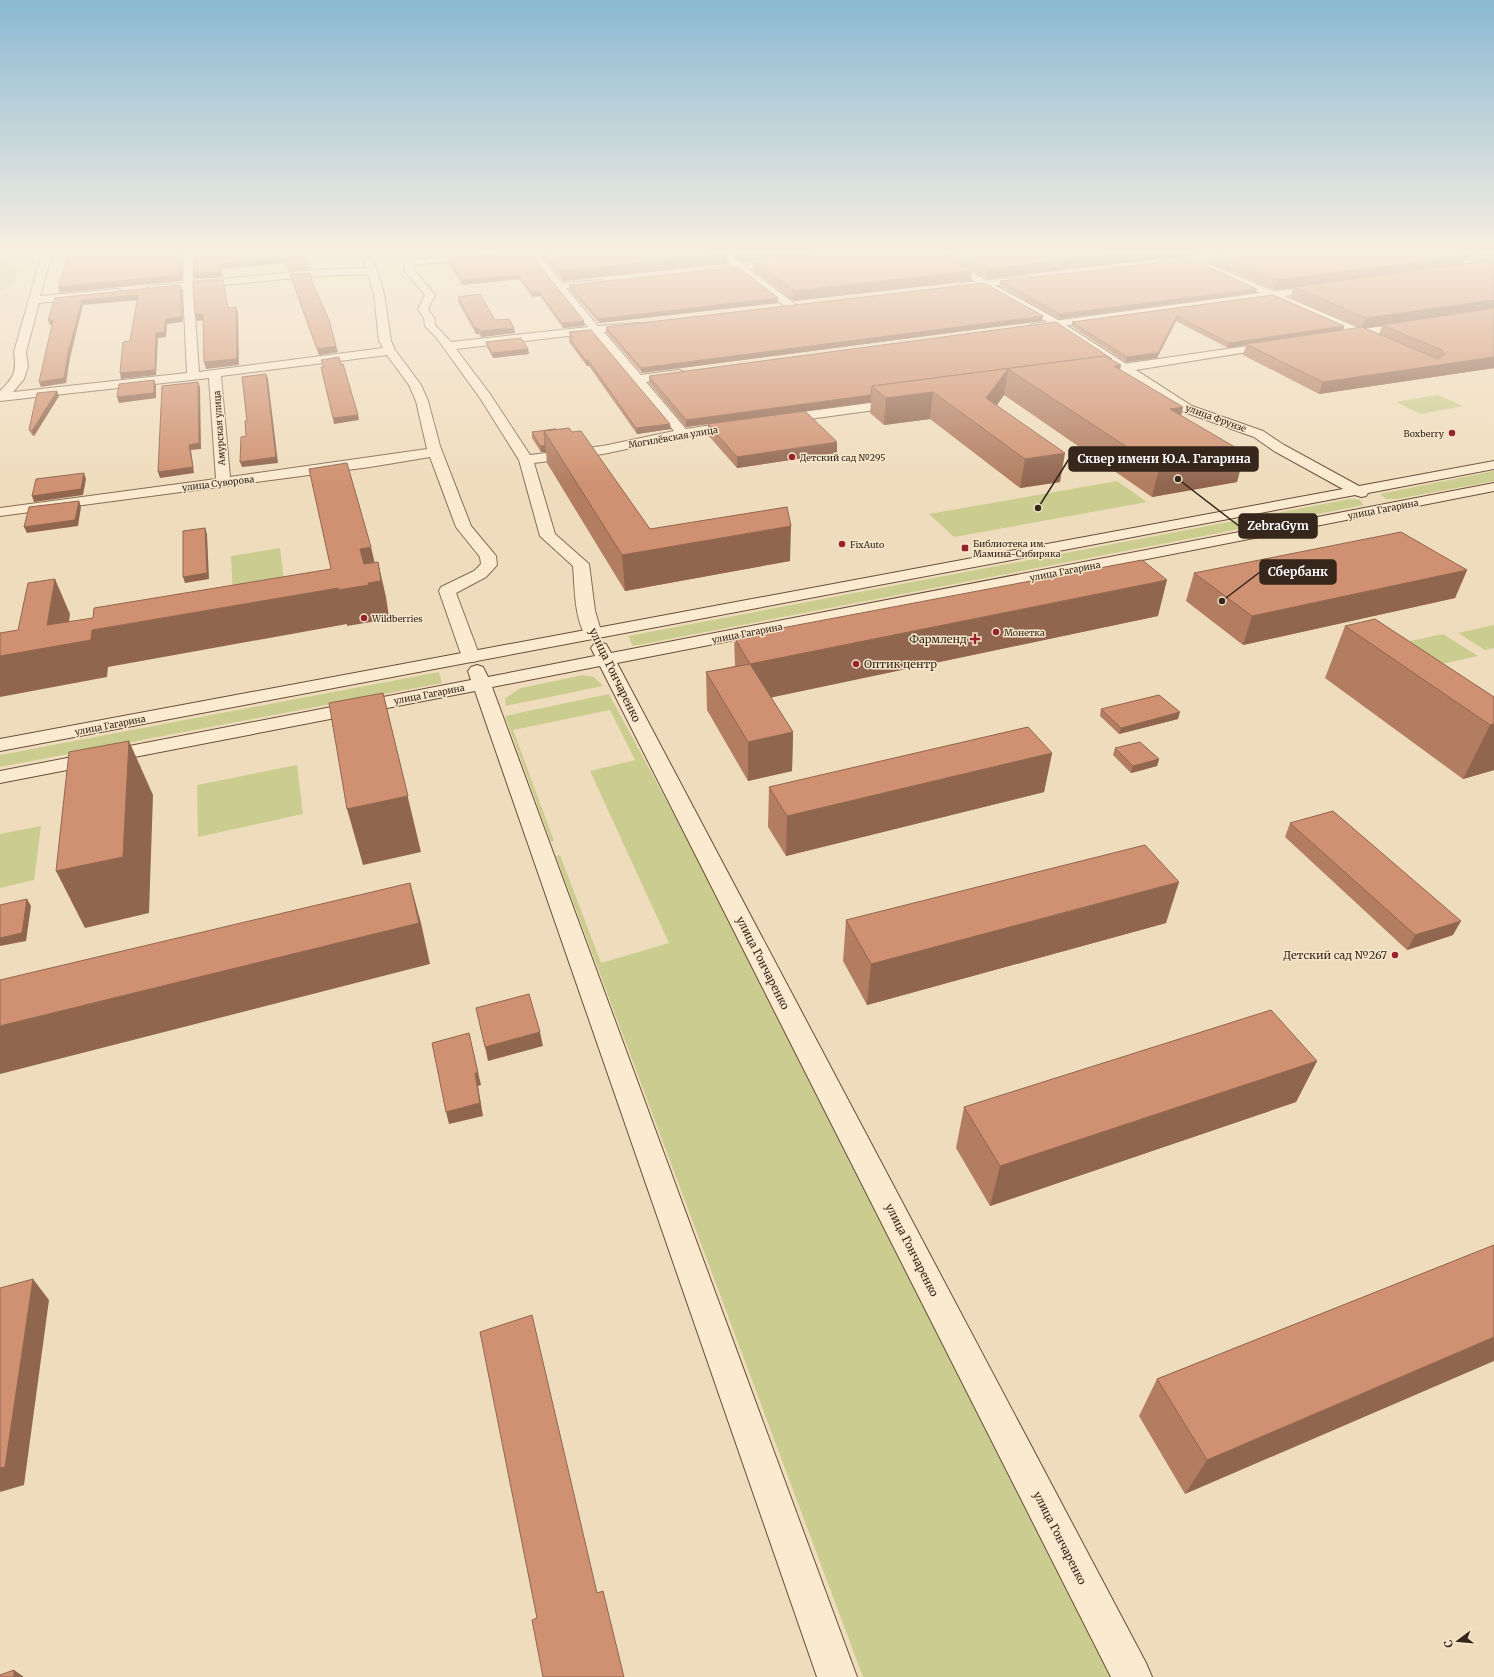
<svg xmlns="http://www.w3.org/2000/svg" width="1494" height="1677" viewBox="0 0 1494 1677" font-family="Merriweather,serif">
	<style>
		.green { fill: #cbcd90 }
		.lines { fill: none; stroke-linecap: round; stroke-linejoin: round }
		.street-casing { stroke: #876c55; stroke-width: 2 }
		.secondary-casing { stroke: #694d39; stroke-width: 2 }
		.street { fill: #faead0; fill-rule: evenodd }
		.secondary { fill: #faead0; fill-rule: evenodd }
		.wall { fill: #b27d61; fill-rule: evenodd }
		.shaded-wall { fill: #91664f }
		.building { fill: #cf9171; stroke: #91664f }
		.poi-dot { fill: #98232d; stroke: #f6e7cc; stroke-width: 1.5 }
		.labels { text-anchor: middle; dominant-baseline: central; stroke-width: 3; stroke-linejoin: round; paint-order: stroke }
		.far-street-label { font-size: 9px; fill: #36261b; stroke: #f6e7cc }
		.far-poi-label { font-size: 9px; fill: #36261b; stroke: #f6e7cc; text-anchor: start }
		.poi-label { font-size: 11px; fill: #36261b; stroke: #f6e7cc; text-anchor: end }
		.street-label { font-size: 11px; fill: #36261b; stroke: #f6e7cc }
		.leader { fill: none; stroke: #36261b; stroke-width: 1.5 }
		.callout-dot { fill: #36261b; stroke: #f6e7cc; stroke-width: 1.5 }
		.callout { fill: #36261b; stroke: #36261b; stroke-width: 1.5 }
		.callout-label { font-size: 12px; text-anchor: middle; font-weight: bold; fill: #fff }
	</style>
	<rect width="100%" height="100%" fill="#efdcbc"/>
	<g class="green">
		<polygon points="18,250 14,263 0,264 0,251"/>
		<polygon points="0,265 13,266 19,269 13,285 0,291"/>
		<polygon points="1438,395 1463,406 1421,414 1396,402"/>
		<polygon points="1494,471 1494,481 1397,499 1386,499 1380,494"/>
		<polygon points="1117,481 1147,502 954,537 929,514"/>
		<polygon points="1350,499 1360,500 1364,505 633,646 628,636"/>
		<polygon points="280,548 285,589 233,597 231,556"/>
		<polygon points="1494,625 1494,648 1485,650 1458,633"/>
		<polygon points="1443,634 1478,656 1401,673 1368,650"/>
		<polygon points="439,672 442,683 0,767 0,755"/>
		<polygon points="583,675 594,677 603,686 506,706 505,698 521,688"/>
		<polygon points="609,694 986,1394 1129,1677 863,1677 556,856 560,855 601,963 669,943 590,771 635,760 610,710 513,730 554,841 551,842 505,716"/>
		<polygon points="297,765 303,814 198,837 197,785"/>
		<polygon points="41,826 34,880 0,888 0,834"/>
	</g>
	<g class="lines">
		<defs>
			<g id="street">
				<path d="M43 250H53L40 296 118 289 123 292 118 295 39 303 26 352 28 366 24 379 13 392 187 373 183 289 151 292 146 289 151 286 183 283 184 250H194L193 282 314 270 366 268 360 250H370L384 294 391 341 395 350 421 385 428 401 440 446 471 526 496 556 497 565 486 577 456 593 480 657 477 661 471 662 465 661 462 657 439 591 441 587 474 571 481 564 480 557 456 527 430 457 370 467 0 516V508L216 479 209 378 0 401V391C14 377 17 372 14 352ZM368 274 374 294 379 341 383 348 199 372 193 288 314 276ZM387 355 409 385 416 401 427 449 230 477 221 376Z"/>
				<path d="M516 250H549L547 252 538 253 562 283 603 280 604 282 603 284 599 285 566 288 598 326 640 323 641 325 640 327 604 332 641 375 679 370 683 371 685 374 683 377 646 382 686 429 738 421 745 425 738 429 683 437 603 454 534 463 555 534 589 564 595 611 602 634 599 638 593 639 587 638C574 619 575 588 573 566L540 536 519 460 480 398 436 337 425 326 424 318 418 309 425 295 404 270 405 263 410 260ZM529 254 588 327 451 342 435 325 434 318 428 309 435 295 414 270V265ZM593 333 674 431 603 446 530 455 490 394 456 349Z"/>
				<polygon points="713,250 724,250 743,264 785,261 787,263 782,266 749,269 795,304 796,306 795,308 787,308 739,271 706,273 704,271 706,269 732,266"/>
				<path d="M1249 250H1277L1272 253 1202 261 1273 291 1325 286 1326 288 1325 290 1284 296 1361 329 1409 323 1414 326 1409 329 1368 335 1363 337C1355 335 1343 342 1336 335L1338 333 1347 331 1271 298 1032 330 1027 327 1032 324 1260 293 1190 263 1162 266 1157 263 1162 260Z"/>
				<polygon points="1423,250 1437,250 1494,270 1494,276"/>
				<polygon points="1029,276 1034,279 1033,281 962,289 957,286 962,283"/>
				<polygon points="1275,342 1279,343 1281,345 1279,347 1123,372 1117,368 1123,364"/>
				<polygon points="900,399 904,400 906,403 904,406 780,423 774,419 780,415"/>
			</g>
			<g id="secondary">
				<polygon points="919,250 931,250 1055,318 1192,406 1263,431 1284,445 1359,486 1494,461 1494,469 1368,493 1366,496 1361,497 1355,495 0,751 0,739 1343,489 1274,451 1254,437 1184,412 1047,322"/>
				<polygon points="1494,483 1494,491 617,663 1146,1663 1152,1677 1111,1677 600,666 492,687 857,1677 817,1677 475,691 0,783 0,771 471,680 468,671 471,667 477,665 483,667 488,677 595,656 591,648 594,644 600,643 606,644 611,653"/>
			</g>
		</defs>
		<use href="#street" class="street-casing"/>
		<use href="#secondary" class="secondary-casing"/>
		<use href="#street" class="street"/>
		<use href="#secondary" class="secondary"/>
	</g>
	<g class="wall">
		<polygon points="194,250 304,250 309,269 288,271 285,263 221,269 223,277 195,279"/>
		<polygon points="540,250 722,250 727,254 727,264 563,281 541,254"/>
		<path d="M726 250H1494V368L1319 394 1243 355 1246 345 1228 348 1176 321 1157 358 1126 362 1071 326 1072 322 1273 295 1344 326 1343 330 1361 328 1291 298 1293 288 1274 290 1208 262 1210 253 987 279 972 271 971 281 793 301 753 270V261L742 262ZM1465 258 1477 262 1463 264ZM1382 326 1379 334 1364 328 1376 327Z"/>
		<polygon points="528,251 584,326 563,328 540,296 532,297 519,279 462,285 449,263 449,259"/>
		<polygon points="290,274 313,284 336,346 338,352 319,355 291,279"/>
		<polygon points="1000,281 1256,293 1059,319 1000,286"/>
		<polygon points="569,285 778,303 599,323 569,289"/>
		<polygon points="458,297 495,320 515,333 481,337 479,334 476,334 458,302"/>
		<polygon points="1042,321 642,373 606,332 606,327"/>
		<polygon points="569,332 671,429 637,434 589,366 587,366 569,342 569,337 570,337"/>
		<polygon points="486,342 528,349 529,354 493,358 487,347"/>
		<polygon points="1112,359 1112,360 1120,370 1183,407 1181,416 1237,482 1152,497 1004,395 997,405 1060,482 1020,488 930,419 884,425 870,413 871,402 686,427 649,383 649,376"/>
		<polygon points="57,391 59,396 34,436 32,435 29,430"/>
		<polygon points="708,424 837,453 737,468 708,435"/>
		<polygon points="556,429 572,432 650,529 790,561 625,591 547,463 546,452 541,452 532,438 532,432"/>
		<polygon points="1467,570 1455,598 1243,645 1186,601 1194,573"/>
		<polygon points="1158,616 771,697 793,732 792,771 748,781 707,710 706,672 735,666 734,637"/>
		<polygon points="1345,626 1494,697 1494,770 1463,779 1325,678"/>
		<polygon points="1101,709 1178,719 1119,734 1100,716"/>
		<polygon points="1115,748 1159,759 1157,766 1131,773 1113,755"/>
		<polygon points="1052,753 1044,792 786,856 768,827 769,787"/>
		<polygon points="1290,823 1453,935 1407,950 1285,837"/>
		<polygon points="846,920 1166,923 867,1005 843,961"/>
		<polygon points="1317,1061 1296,1102 990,1206 956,1148 964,1107"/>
		<polygon points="1494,1245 1185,1494 1139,1416 1157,1379"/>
	</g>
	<g class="shaded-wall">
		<polygon points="182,250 184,250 182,281 60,293 58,287"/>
		<polygon points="438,250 499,250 439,255"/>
		<polygon points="769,250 862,250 753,260 753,261 742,262 742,253"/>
		<polygon points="1155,250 1237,250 1210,252 1210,253 987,279 988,269"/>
		<polygon points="69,253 67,259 66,254"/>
		<polygon points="1494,253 1494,262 1480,263 1484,254"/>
		<polygon points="727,254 727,264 563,281 562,271"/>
		<polygon points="1466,256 1462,266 1294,287 1293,288 1274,290 1277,280"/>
		<polygon points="284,258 285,263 221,269 223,277 195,279 193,274 220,264"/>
		<polygon points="972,271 971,281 793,301 794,291"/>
		<polygon points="518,275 519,279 462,285 462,280"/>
		<polygon points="180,285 182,290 183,322 167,324 166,337 158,338 156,375 121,379 120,373 166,319"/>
		<polygon points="1257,289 1256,293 1059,319 1060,314"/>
		<polygon points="531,292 539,292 540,296 532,297"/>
		<polygon points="138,295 139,300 83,305 70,358 66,383 41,387 39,382 68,353 82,300"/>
		<polygon points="778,298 778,303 599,323 598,319"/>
		<polygon points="1494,300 1494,310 1382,325 1382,326 1362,328 1366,318"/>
		<polygon points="236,307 238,313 239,365 206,369 204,362"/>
		<polygon points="195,314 203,314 205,320 197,321"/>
		<polygon points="1043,316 1042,321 642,373 641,368"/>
		<polygon points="1177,316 1176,321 1157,358 1126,362 1127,357"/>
		<polygon points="48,320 53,320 55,324 50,325"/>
		<polygon points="584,321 584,326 563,328 562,323"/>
		<polygon points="1344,326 1343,331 1246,344 1246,345 1228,348 1229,343"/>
		<polygon points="475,328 478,328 479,334 476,334"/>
		<polygon points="514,328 515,333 481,337 480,331"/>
		<polygon points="336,346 338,352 319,355 317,349"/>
		<polygon points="528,349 529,354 493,358 492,353"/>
		<polygon points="1494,357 1494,368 1319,394 1323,382"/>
		<polygon points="588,360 589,366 587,366 586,361"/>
		<polygon points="1121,365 1116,392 1114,366"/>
		<polygon points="1008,369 1004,395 982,425 986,398 933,392 930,419 884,425 886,398"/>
		<polygon points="266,374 268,379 278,463 242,467 240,462"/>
		<polygon points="154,380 156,385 156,398 119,403 117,397"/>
		<polygon points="198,382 200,387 201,449 191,450 194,473 160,478 158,472 189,445"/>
		<polygon points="57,391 59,396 34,436 32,431"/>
		<polygon points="871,395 871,402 686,427 686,420"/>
		<polygon points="1183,407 1176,435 1170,409"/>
		<polygon points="358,415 359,420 334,424 333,418"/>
		<polygon points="670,424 671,429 637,434 636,428"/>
		<polygon points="837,442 837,453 737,468 737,457"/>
		<polygon points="540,446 545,446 546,452 541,452"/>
		<polygon points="1065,453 1060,482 1020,488 1025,459"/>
		<polygon points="1245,453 1237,482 1152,497 1159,468"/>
		<polygon points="84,473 86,479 83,495 34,502 32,496"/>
		<polygon points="79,501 81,507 78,526 27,533 24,527"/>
		<polygon points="791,526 790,561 625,591 622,555"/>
		<polygon points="205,528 207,534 209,579 185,583 183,577"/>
		<polygon points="371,547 379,581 378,562 386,597 389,617 377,619 377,621 347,626 347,624 108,667 107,677 0,697 0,656 47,625 55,579 70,614 66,645 92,630 338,588 360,549"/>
		<polygon points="1467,570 1455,598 1243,645 1252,616"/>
		<polygon points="1167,580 1158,616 750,702 750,664"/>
		<polygon points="383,693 421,852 363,865 347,809"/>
		<polygon points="1180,712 1178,719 1119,734 1121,728"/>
		<polygon points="1494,724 1494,770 1463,779 1490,725"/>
		<polygon points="793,732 792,771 748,781 748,742"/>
		<polygon points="129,741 153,795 149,913 85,928 56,871"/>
		<polygon points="1052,753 1044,792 786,856 787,816"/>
		<polygon points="1159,759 1157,766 1131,773 1133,766"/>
		<polygon points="1179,882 1166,923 867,1005 871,964"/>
		<polygon points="410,883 421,923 430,964 0,1074 0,1026"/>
		<polygon points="27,899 31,906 26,941 0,946 0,938"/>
		<polygon points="1461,921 1453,935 1407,950 1415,935"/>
		<polygon points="540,1032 543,1046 488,1061 485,1047"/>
		<polygon points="469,1033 481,1085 478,1086 483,1116 449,1124 446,1112 475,1073"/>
		<polygon points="1317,1061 1296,1102 990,1206 1000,1166"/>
		<polygon points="33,1279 49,1300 24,1485 0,1492 0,1468"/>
		<polygon points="1494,1337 1494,1361 1185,1494 1207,1460"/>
		<polygon points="14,1670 24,1677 14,1677"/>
	</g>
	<g class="building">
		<polygon points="67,250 182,250 180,275 58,287 69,253 66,254"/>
		<polygon points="194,250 304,250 308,264 287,265 284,258 220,264 221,272 193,274"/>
		<polygon points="544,250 722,250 727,254 562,271"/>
		<polygon points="739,250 769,250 742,253"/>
		<polygon points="852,250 934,250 972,271 794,291 753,260"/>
		<polygon points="953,250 1155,250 988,269"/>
		<polygon points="1230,250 1449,250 1466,256 1277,280 1210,252"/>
		<polygon points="1473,250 1494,250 1494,253 1484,254"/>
		<polygon points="528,251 584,321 562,323 539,292 531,292 518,275 462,280 449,259"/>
		<polygon points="1191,259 1257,289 1060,314 1000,281"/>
		<polygon points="1494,260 1494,300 1366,318 1294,287"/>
		<polygon points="738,267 778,298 598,319 569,285"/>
		<polygon points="310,273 313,284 329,320 336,346 317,349 290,274"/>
		<polygon points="223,280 228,308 236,307 237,359 204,362 203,314 195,314 193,282"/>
		<polygon points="984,283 1043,316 641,368 606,327"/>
		<polygon points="180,285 182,317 166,319 164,332 156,333 155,370 120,373 123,342 130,341 138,295 82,300 68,353 64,378 39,382 53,320 48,320 55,298"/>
		<polygon points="480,294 495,320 509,319 514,328 480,331 478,328 475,328 458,297"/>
		<polygon points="1273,295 1344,326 1229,343 1177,316 1158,353 1127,357 1072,322"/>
		<polygon points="1494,308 1494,357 1323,382 1246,344 1362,327 1438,359 1445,354 1442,350 1382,325"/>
		<polygon points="1056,322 1112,359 1111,359 1105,356 872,386 871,395 686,420 649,376"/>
		<polygon points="591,330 670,424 636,428 588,360 586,361 569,337 573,337 569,332"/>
		<polygon points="521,338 528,349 492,353 486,342"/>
		<polygon points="1105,356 1121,365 1114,366 1183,407 1170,409 1245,453 1159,468 1008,369 986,398 1065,453 1025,459 933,392 886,398 872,386"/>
		<polygon points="339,357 341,365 343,364 358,415 333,418 321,367 324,367 321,360"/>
		<polygon points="266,374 276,457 240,462 241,437 246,436 245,421 247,421 242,377"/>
		<polygon points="154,380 154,393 117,397 119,384"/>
		<polygon points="198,382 199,443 189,445 193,467 158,472 162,386"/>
		<polygon points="57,391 32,431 29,430 37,393"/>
		<polygon points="805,411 837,442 737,457 708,424"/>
		<polygon points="569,428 572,432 581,431 650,529 787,507 791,526 622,555 544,431"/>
		<polygon points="555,429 556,429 544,431 545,446 540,446 532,432"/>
		<polygon points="347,463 371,547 360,549 364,564 378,562 381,581 368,583 369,585 338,590 338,588 92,630 91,640 0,656 0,633 18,630 28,583 55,579 47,625 93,618 94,608 331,569 309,469"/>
		<polygon points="84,473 81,489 32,496 36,479"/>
		<polygon points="79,501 75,520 24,527 29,507"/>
		<polygon points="205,528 207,573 183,577 183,531"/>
		<polygon points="1401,532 1467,570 1252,616 1194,573"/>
		<polygon points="1142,560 1167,580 750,664 793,732 748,742 706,672 750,664 734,637"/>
		<polygon points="1375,619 1494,697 1494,724 1490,725 1345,626"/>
		<polygon points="383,693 408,796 347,809 329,703"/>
		<polygon points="1159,695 1180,712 1121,728 1101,709"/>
		<polygon points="1028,727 1052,753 787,816 769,787"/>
		<polygon points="129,741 123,857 56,871 69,752"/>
		<polygon points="1140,742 1159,759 1133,766 1115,748"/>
		<polygon points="1333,811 1461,921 1415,935 1290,823"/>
		<polygon points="1145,845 1179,882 871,964 846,920"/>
		<polygon points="410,883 419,923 0,1026 0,980"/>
		<polygon points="27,899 22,933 0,938 0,905"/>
		<polygon points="529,994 540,1032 485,1047 476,1008"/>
		<polygon points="1271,1010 1317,1061 1000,1166 964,1107"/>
		<polygon points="469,1033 478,1073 475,1073 480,1103 446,1112 432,1043"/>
		<polygon points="1494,1245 1494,1337 1207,1460 1157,1379"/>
		<polygon points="33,1279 5,1467 0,1468 0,1288"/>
		<polygon points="532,1315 597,1593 603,1591 624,1677 543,1677 532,1620 537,1618 480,1332"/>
		<polygon points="14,1670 14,1677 0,1677 0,1675"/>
	</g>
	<linearGradient id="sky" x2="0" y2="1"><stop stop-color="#8bb9d3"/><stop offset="0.52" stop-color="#f8efe1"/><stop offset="1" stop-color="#f8efe1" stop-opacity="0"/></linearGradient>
	<rect width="1494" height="485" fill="url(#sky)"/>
	<g class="poi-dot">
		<circle cx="1452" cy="433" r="4"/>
		<circle cx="792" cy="457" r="4"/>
		<circle cx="842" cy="544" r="4"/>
		<rect x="961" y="544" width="8" height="8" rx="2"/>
		<circle cx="364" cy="618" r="4"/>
		<circle cx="996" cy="632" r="4"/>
		<path d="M973 633h4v4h4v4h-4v4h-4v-4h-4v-4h4z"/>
		<circle cx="856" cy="664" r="4"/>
		<circle cx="1395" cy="955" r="4"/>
	</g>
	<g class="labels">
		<g class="far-street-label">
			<text transform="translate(1216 418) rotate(20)">улица Фрунзе</text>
			<text transform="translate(219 428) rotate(-94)">Амурская улица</text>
			<text transform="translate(673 437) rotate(-10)">Могилёвская улица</text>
			<text transform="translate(218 483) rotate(-7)">улица Суворова</text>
			<text transform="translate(1383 509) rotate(-11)">улица Гагарина</text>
			<text transform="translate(1065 571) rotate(-11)">улица Гагарина</text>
			<text transform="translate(747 633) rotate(-11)">улица Гагарина</text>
			<text transform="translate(429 694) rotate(-11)">улица Гагарина</text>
			<text transform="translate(110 725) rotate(-11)">улица Гагарина</text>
		</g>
		<g class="far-poi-label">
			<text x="1444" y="433" text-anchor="end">Boxberry</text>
			<text x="800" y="457">Детский сад №295</text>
			<text x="973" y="543">Библиотека им.<tspan x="973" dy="10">Мамина-Сибиряка</tspan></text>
			<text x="850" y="544">FixAuto</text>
			<text x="372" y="618">Wildberries</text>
			<text x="1004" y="632">Монетка</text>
		</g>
		<g class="poi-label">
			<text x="967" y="639">Фармленд</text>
			<text x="864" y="664" text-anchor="start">Оптик центр</text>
			<text x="1387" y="955">Детский сад №267</text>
		</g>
		<g class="street-label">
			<text transform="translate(615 675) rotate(64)">улица Гончаренко</text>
			<text transform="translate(763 963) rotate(63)">улица Гончаренко</text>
			<text transform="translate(912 1250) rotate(63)">улица Гончаренко</text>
			<text transform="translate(1060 1538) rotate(63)">улица Гончаренко</text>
		</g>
	</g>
	<path class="leader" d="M1038 508L1069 459M1178 479L1239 526M1222 601L1260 572"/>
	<g class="callout-dot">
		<circle cx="1038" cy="508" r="4"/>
		<circle cx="1178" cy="479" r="4"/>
		<circle cx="1222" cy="601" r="4"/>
	</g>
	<g class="callout">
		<rect x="1069" y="447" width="189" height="24" rx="4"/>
		<rect x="1239" y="514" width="78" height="24" rx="4"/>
		<rect x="1260" y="560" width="76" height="24" rx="4"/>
	</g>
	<g class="callout-label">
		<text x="1164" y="463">Сквер имени Ю.А. Гагарина</text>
		<text x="1278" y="530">ZebraGym</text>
		<text x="1298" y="576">Сбербанк</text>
	</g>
	<g transform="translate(1458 1641) rotate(254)" stroke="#f6e7cc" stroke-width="3" paint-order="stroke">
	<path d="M0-3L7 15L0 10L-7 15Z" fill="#36261b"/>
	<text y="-6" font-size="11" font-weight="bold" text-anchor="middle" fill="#36261b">С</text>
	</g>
</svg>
